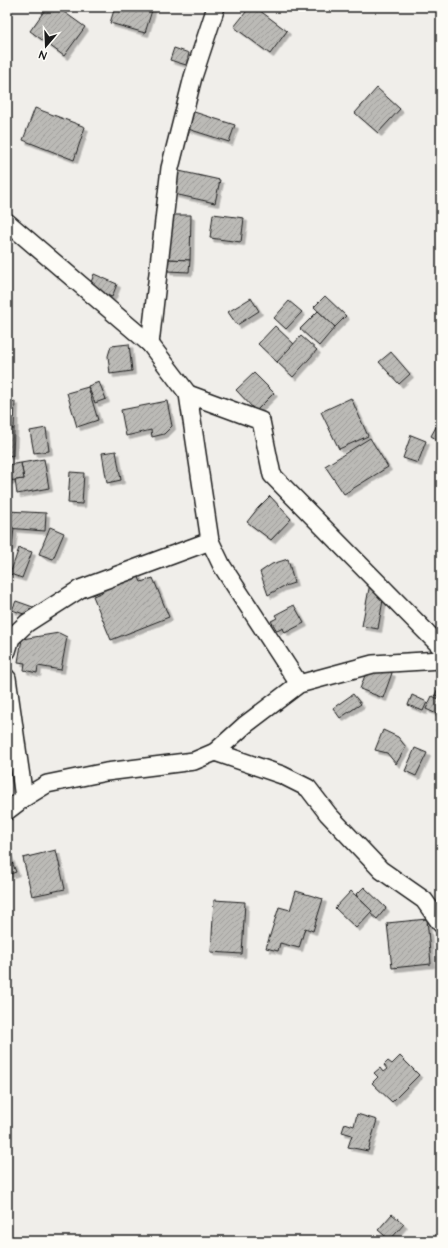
<svg xmlns="http://www.w3.org/2000/svg" width="448" height="1248" viewBox="0 0 448 1248" font-family="'Architects Daughter',sans-serif">
	<style>
		.building { fill: url(#building-hatch); stroke: #1c1c1c; filter: url(#shadow) }
		.lines { fill: none; stroke-linecap: round; stroke-linejoin: round }
		.street-casing { stroke: #1c1c1c; stroke-width: 20 }
		.street { stroke: #fdfcf7; stroke-width: 17 }
	</style>
	<defs>
		<pattern id="building-hatch" width="6" height="6" patternUnits="userSpaceOnUse"><rect width="6" height="6" fill="#bbbab6"/><path d="M-1 1l2-2M0 6l6-6M5 7l2-2" fill="none" stroke="#a09f9c"/></pattern>
		<filter id="shadow"><feDropShadow dx="3.5" dy="3.5" stdDeviation="0" flood-color="#0004"/></filter>
	</defs>
	<rect width="100%" height="100%" fill="#f0eeea"/>
	<filter id="ink" filterUnits="userSpaceOnUse"><feTurbulence type="fractalNoise" baseFrequency=".025" numOctaves="2"/><feDisplacementMap in="SourceGraphic" scale="8" xChannelSelector="R" yChannelSelector="G"/><feConvolveMatrix kernelMatrix="1 2 1 2 8 2 1 2 1" color-interpolation-filters="sRGB"/></filter>
	<g filter="url(#ink)">
		<g class="building">
			<polygon points="47,7 57,7 85,27 64,56 30,31"/>
			<polygon points="115,7 153,7 145,33 110,23"/>
			<polygon points="250,7 255,7 287,31 270,54 234,27"/>
			<polygon points="174,48 189,53 186,65 170,60"/>
			<polygon points="377,88 400,109 378,133 355,113"/>
			<polygon points="35,108 85,127 74,160 23,140"/>
			<polygon points="191,111 235,125 229,142 185,128"/>
			<polygon points="179,171 220,180 215,203 174,194"/>
			<polygon points="213,214 244,218 241,242 210,238"/>
			<polygon points="168,215 191,215 190,260 167,259"/>
			<polygon points="167,259 190,260 189,272 167,271"/>
			<polygon points="94,274 117,284 112,297 89,288"/>
			<polygon points="325,296 346,316 335,327 314,307"/>
			<polygon points="251,298 259,311 237,325 228,312"/>
			<polygon points="289,301 302,312 286,329 274,318"/>
			<polygon points="318,311 335,327 319,346 300,329"/>
			<polygon points="275,326 295,345 277,362 258,344"/>
			<polygon points="301,336 317,350 293,377 277,362"/>
			<polygon points="129,344 132,371 110,374 108,356 111,346"/>
			<polygon points="391,352 410,374 399,384 379,362"/>
			<polygon points="254,373 274,393 256,411 236,390"/>
			<polygon points="99,382 106,399 95,403 88,386"/>
			<polygon points="88,387 98,420 77,427 67,393"/>
			<polygon points="351,398 368,436 339,449 321,412"/>
			<polygon points="15,401 14,429 7,429 7,404"/>
			<polygon points="167,401 172,426 164,434 152,437 151,430 126,436 121,410"/>
			<polygon points="441,418 441,442 431,436"/>
			<polygon points="46,428 49,451 34,453 30,431"/>
			<polygon points="7,429 14,429 13,456 7,455"/>
			<polygon points="411,435 426,441 418,463 403,458"/>
			<polygon points="370,438 388,467 344,494 325,466"/>
			<polygon points="116,451 121,480 107,483 102,453"/>
			<polygon points="44,459 49,488 17,494 15,480 24,479 21,463"/>
			<polygon points="21,463 24,479 7,481 7,465"/>
			<polygon points="70,472 84,473 82,504 68,503"/>
			<polygon points="270,496 291,519 271,540 247,522 258,508"/>
			<polygon points="7,511 46,513 45,531 7,528"/>
			<polygon points="50,527 64,533 53,559 39,554"/>
			<polygon points="7,528 14,528 12,546 7,548"/>
			<polygon points="19,548 32,552 22,578 10,574"/>
			<polygon points="288,559 294,583 282,587 268,595 260,572 272,564"/>
			<polygon points="136,571 141,582 153,578 169,617 111,640 93,596 103,592 100,585"/>
			<polygon points="370,583 384,594 378,629 362,626"/>
			<polygon points="16,601 33,607 30,616 12,610"/>
			<polygon points="294,605 304,623 285,633 283,628 277,631 271,621 277,618 275,615"/>
			<polygon points="59,633 67,637 61,670 38,666 37,673 24,670 25,663 18,662 22,639"/>
			<polygon points="368,667 375,667 392,673 383,698 360,689"/>
			<polygon points="441,682 441,697 435,695"/>
			<polygon points="353,694 361,704 340,718 333,708"/>
			<polygon points="412,695 427,702 423,711 408,705"/>
			<polygon points="432,696 441,700 441,716 426,709"/>
			<polygon points="440,721 441,721 441,733 436,731"/>
			<polygon points="383,730 398,737 406,747 396,764 387,753 375,750"/>
			<polygon points="415,748 427,753 416,776 405,771"/>
			<polygon points="7,849 16,872 7,875"/>
			<polygon points="56,850 65,889 32,896 23,858"/>
			<polygon points="364,887 386,908 377,919 370,913 372,911 356,895"/>
			<polygon points="296,891 323,899 313,931 305,928 299,948 280,943 278,951 266,948 279,907 290,910"/>
			<polygon points="351,891 372,911 356,928 335,908"/>
			<polygon points="214,900 245,902 242,954 211,952"/>
			<polygon points="427,919 431,964 392,968 387,923"/>
			<polygon points="400,1056 419,1075 392,1102 372,1083 378,1077 374,1073 380,1068 383,1072 387,1069 384,1065 388,1061 392,1064"/>
			<polygon points="357,1114 377,1120 368,1151 348,1147 352,1135 342,1132 345,1123 354,1126"/>
			<polygon points="392,1214 404,1224 390,1240 378,1230"/>
		</g>
		<g class="lines">
			<defs>
				<g id="street">
					<polyline points="7,222 150,344 188,394 210,541 222,566 299,684"/>
					<polyline points="150,344 170,168 193,77 216,7"/>
					<polyline points="188,394 261,421 272,475 441,647"/>
					<polyline points="7,651 11,638 27,623 80,589 210,541"/>
					<polyline points="7,678 24,798"/>
					<polyline points="215,752 282,775 308,788 328,814 381,870 424,900 441,924"/>
					<polyline points="7,811 24,798 47,784 106,772 194,761 215,752 245,725 299,684 373,664 441,660"/>
				</g>
			</defs>
			<use href="#street" class="street-casing"/>
			<use href="#street" class="street"/>
		</g>
	</g>
	<rect width="448" height="1248" fill="none" stroke="#fdfcf7" stroke-width="24"/>
	<rect x="12" y="12" width="424" height="1224" fill="none" stroke="#1c1c1c" stroke-width="1.5" filter="url(#ink)"/>
	<g transform="translate(46 46) rotate(199)" stroke="#fdfcf7" stroke-width="3" paint-order="stroke">
	<path d="M0-3L7 15L0 10L-7 15Z" fill="#1c1c1c"/>
	<text y="-6" font-size="11" font-weight="bold" text-anchor="middle" fill="#1c1c1c">N</text>
	</g>
</svg>
